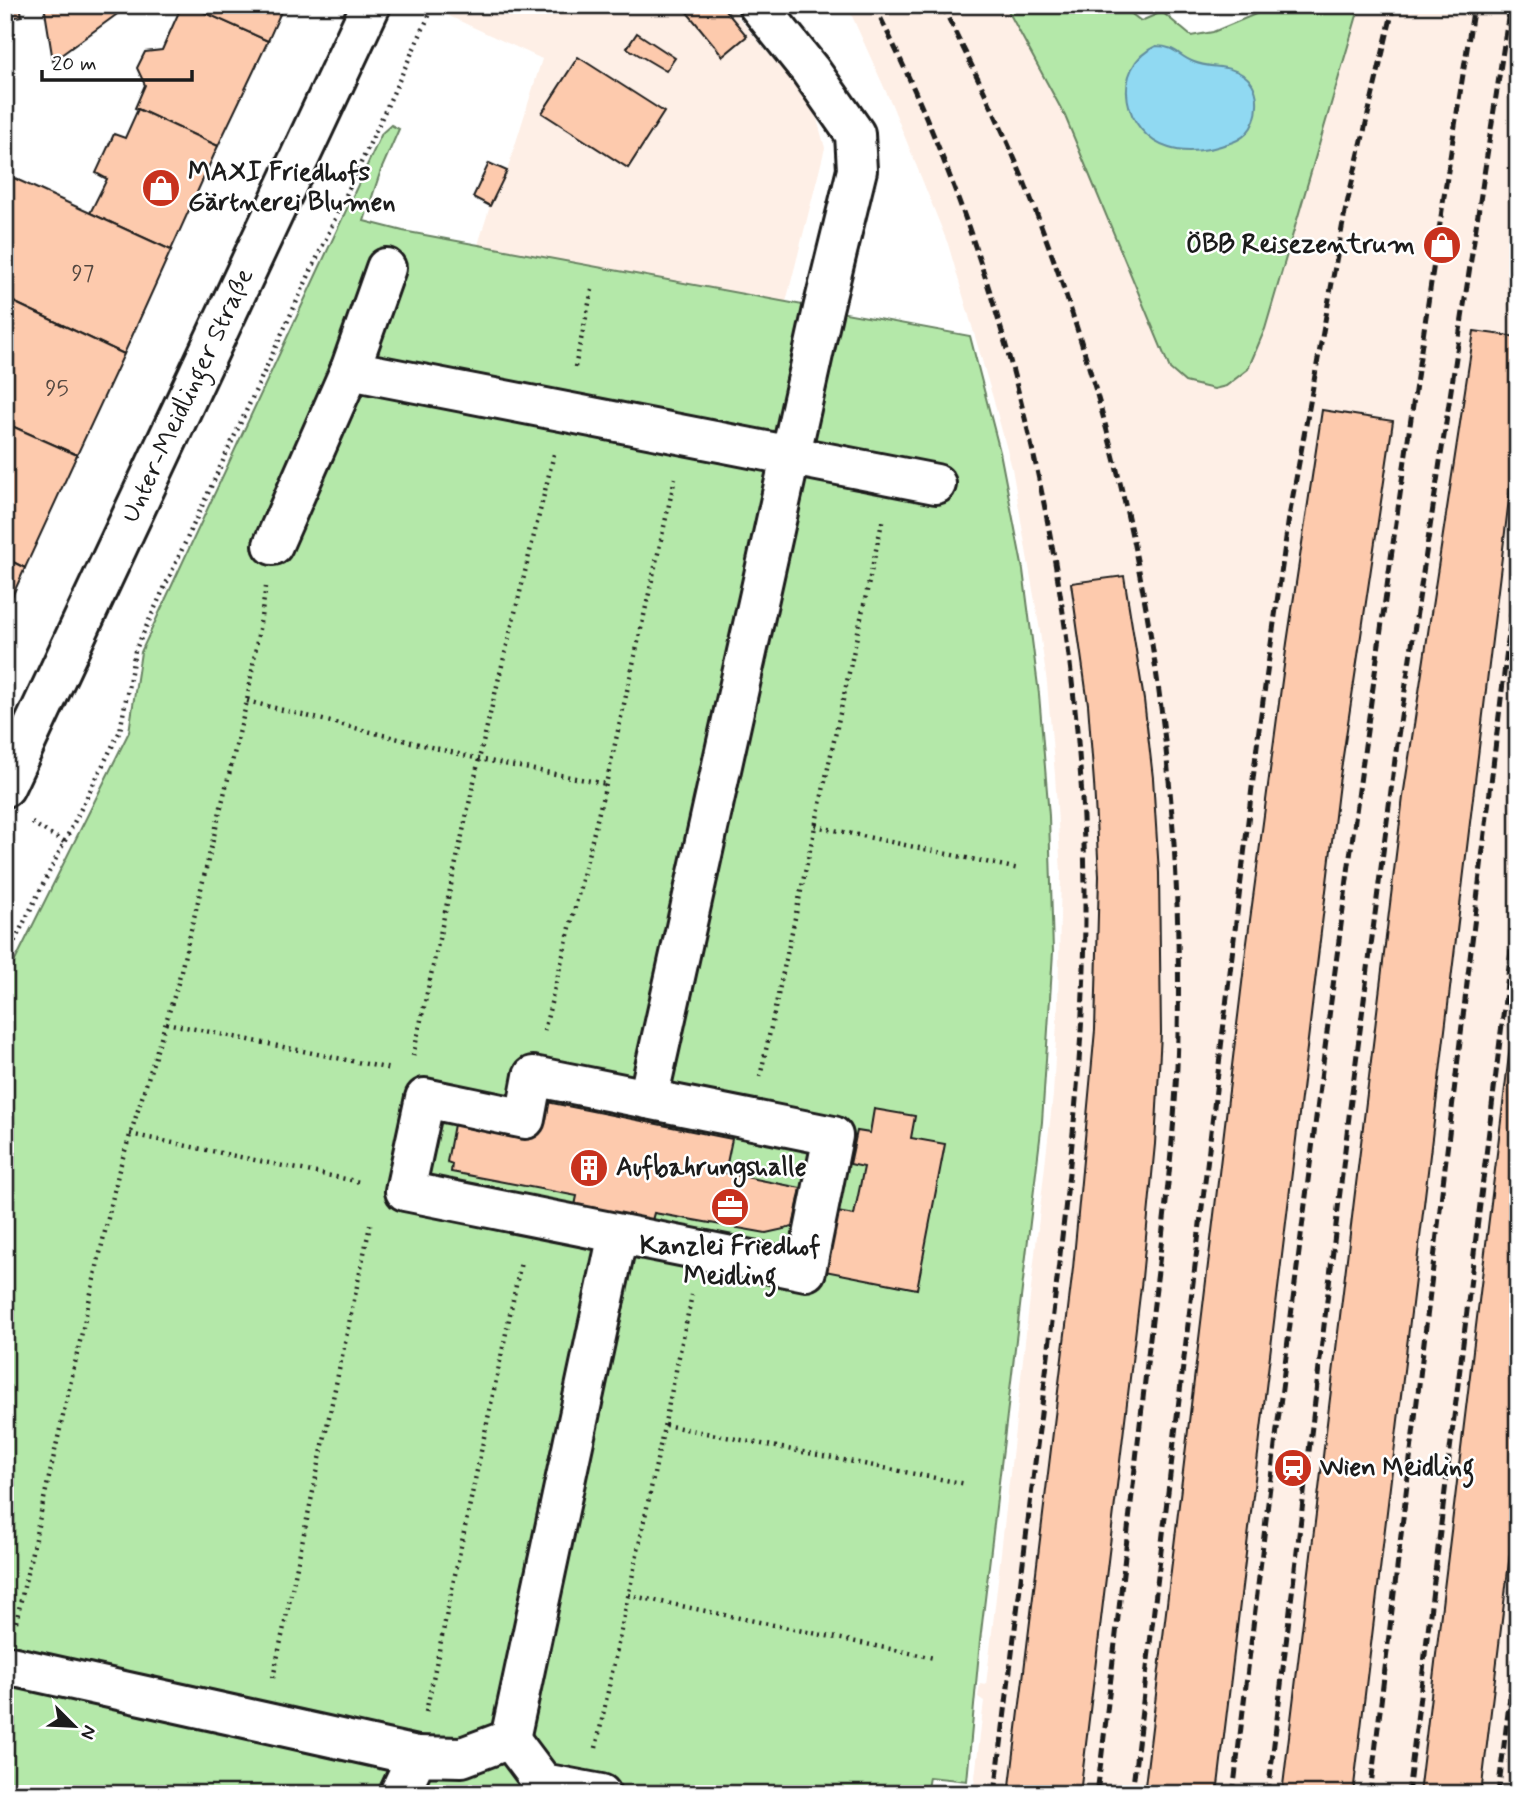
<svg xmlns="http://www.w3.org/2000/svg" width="1523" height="1799" viewBox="0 0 1523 1799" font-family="Mynerve,sans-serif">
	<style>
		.built { fill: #feefe6 }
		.green { fill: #b4e8a9; stroke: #688262; stroke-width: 2 }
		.water { fill: #90d9f2; stroke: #628d9c; stroke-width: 2 }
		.building { fill: #fdcaad; stroke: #1c1c1c; stroke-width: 2 }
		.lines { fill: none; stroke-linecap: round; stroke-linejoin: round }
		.minor-casing { stroke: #1c1c1c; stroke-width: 44 }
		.path { stroke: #1c1c1c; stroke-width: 4.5; stroke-dasharray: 2 5; stroke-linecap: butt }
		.minor { stroke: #fff; stroke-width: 38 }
		.rail { stroke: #1c1c1c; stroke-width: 5; stroke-dasharray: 10 5; stroke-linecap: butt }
		.labels { text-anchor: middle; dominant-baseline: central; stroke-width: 5; stroke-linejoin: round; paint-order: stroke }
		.number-label { font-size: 23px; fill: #544840 }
		.poi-label { font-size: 26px; font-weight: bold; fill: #1c1c1c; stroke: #fff; text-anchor: start }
		.street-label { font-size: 26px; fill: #1c1c1c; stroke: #fff }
	</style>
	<rect width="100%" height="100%" fill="#fff"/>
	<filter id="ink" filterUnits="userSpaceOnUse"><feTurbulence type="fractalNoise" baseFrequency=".0143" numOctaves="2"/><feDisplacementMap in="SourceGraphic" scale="14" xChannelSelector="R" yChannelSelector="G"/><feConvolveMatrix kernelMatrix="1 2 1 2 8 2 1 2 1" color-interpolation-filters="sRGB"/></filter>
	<g filter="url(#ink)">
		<g class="built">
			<polygon points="454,5 728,5 814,108 825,148 786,302 478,245 490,206 507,171 542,59 449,16"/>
			<polygon points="847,5 1005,5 1065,116 1143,302 1164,358 1170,369 1185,382 1214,389 1226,386 1248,369 1265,329 1360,5 1518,5 1518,1794 973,1794 984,1701 978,1697 980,1684 986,1685 1053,1095 1058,1003 1061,873 1055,775 1047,683 1039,625 1012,468 993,398 948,244 892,105"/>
		</g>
		<g class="green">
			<polygon points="1005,5 1120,5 1141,21 1162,12 1191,36 1213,32 1277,5 1360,5 1265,329 1248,369 1226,386 1214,389 1193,384 1185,382 1170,369 1065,116"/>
			<polygon points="391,125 399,129 381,170 364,221 403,231 970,336 1000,452 1023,570 1039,694 1049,816 1053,952 1042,1122 980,1641 967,1781 929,1777 926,1794 5,1794 5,981 129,732 141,652 382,133"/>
		</g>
		<path class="water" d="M1156 46C1176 46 1178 56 1194 62 1211 69 1229 64 1245 76 1262 89 1260 119 1246 134 1241 139 1234 142 1227 144 1210 150 1187 154 1169 148 1123 134 1109 67 1156 46Z"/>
		<g class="building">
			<polygon points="5,5 20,5 22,16 5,19"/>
			<polygon points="44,5 70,5 70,8 76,5 116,5 120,12 53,61"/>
			<polygon points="182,5 189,5 268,41 218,146 135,108 145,85 137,68 145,52 162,50"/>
			<polygon points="201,5 284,5 268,41 199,10"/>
			<polygon points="681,5 721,5 747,36 723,56"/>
			<polygon points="637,33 675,58 666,71 627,48"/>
			<polygon points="578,57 664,112 628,168 542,113"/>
			<polygon points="138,109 218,146 171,250 90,213 107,179 96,173 114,134 125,138"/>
			<polygon points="489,163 507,171 490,206 473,197"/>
			<polygon points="5,174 171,250 124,354 5,298"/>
			<polygon points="5,298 124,354 77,455 5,423"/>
			<polygon points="1474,331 1518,337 1518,424 1353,1794 1282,1794 1403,797"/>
			<polygon points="1322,410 1393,421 1339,783 1217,1794 1144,1794 1246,950 1287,643"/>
			<polygon points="5,423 77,455 25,568 5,558"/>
			<polygon points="5,558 25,568 5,612"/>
			<polygon points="1124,576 1144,700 1153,778 1159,873 1161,1033 1155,1144 1142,1278 1080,1794 1009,1794 1073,1268 1095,1030 1099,876 1094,783 1088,704 1071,583"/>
			<polygon points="1518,981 1518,1487 1481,1794 1419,1794"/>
			<polygon points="537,1100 732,1139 725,1173 801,1188 793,1227 766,1233 654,1213 650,1228 573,1215 577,1196 451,1172 452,1164 447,1162 455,1119"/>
			<polygon points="874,1109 915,1116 911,1138 945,1144 917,1289 825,1271 837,1212 854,1215 864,1167 850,1164 857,1131 870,1133"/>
		</g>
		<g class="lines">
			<defs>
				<g id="minor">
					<polyline points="350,370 936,484"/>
					<polyline points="273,545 350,370 386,268"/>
					<path id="s1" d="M5 787 371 5"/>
					<polygon points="533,1076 833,1136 806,1271 405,1191 425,1098 525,1119"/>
					<polyline points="648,1099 823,309 857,170 855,134 810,70 758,5"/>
					<polyline points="5,1668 6,1665 417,1756"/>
					<polyline points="510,1739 543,1783 601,1794"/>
					<polyline points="399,1794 417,1756 462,1757 510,1739 618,1234"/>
				</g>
			</defs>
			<use href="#minor" class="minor-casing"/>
			<g class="path">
				<polyline points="575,367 592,290"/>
				<polyline points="247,701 479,759 606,784"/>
				<polyline points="32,823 64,842"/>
				<polyline points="815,826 1019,869"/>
				<polyline points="5,960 120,731 135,651 434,5"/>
				<polyline points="166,1023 391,1069"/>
				<polyline points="544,1031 606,784 675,478"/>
				<polyline points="413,1056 479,759 554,454"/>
				<polyline points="760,1077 883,518"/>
				<polyline points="130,1134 360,1182"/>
				<polyline points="665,1425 966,1484"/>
				<polyline points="628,1595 934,1658"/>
				<polyline points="16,1622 119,1170 177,987 247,701 266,587"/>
				<polyline points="273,1678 371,1221"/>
				<polyline points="426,1712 521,1262"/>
				<polyline points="596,1748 692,1295"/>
			</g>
			<use href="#minor" class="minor"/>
			<g class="rail">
				<path d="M874 5C1013 278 1087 613 1085 918 1084 1062 1066 1204 1049 1347 1031 1496 1013 1645 995 1794"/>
				<path d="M942 5C972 66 1002 126 1027 189 1135 461 1184 742 1178 1034 1176 1142 1160 1249 1148 1355 1131 1501 1115 1648 1097 1794"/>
				<polyline points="1132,1794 1259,729 1289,517 1345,212 1394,5"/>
				<path d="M1233 1794C1304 1197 1379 599 1474 5"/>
				<polyline points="1268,1794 1350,1108 1398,736 1510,5"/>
				<polyline points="1370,1794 1518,557"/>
				<polyline points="1408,1794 1518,893"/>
				<polyline points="1498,1794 1518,1631"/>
			</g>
		</g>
	</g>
	<defs>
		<symbol id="shop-disc" viewBox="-11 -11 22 22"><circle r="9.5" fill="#c8321e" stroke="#fff"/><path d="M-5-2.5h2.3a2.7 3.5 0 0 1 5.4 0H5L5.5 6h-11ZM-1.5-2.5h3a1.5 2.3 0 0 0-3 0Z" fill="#fff"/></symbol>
		<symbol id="building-disc" viewBox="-11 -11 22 22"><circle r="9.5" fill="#c8321e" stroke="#fff"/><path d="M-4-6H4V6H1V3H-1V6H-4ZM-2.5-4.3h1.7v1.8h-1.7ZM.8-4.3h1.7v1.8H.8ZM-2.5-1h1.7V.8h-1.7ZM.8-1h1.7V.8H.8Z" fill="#fff"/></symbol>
		<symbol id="office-disc" viewBox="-11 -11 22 22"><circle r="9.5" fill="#c8321e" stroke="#fff"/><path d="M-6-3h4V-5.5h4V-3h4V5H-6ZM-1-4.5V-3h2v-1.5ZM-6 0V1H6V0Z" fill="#fff"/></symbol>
		<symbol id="station-disc" viewBox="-11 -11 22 22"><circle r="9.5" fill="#c8321e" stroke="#fff"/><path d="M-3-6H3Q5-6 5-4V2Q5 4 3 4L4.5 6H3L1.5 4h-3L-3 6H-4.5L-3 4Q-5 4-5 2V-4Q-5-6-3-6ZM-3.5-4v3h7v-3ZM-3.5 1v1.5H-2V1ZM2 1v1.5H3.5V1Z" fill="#fff"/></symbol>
	</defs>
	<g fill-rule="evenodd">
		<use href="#shop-disc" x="139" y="166" width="44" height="44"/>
		<use href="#shop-disc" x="1420" y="223" width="44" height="44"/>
		<use href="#building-disc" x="567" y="1146" width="44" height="44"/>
		<use href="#office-disc" x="708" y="1185" width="44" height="44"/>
		<use href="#station-disc" x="1271" y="1446" width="44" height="44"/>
	</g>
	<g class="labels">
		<g class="number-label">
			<text x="83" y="274">97</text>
			<text x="57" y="389">95</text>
		</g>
		<g class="poi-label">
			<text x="188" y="173">MAXI Friedhofs<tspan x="188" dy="30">Gärtnerei Blumen</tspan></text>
			<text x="1415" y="245" text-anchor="end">ÖBB Reisezentrum</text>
			<text x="616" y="1168">Aufbahrungshalle</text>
			<text x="730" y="1247" text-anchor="middle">Kanzlei Friedhof<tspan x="730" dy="30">Meidling</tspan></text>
			<text x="1320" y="1468">Wien Meidling</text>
		</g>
		<g class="street-label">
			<text stroke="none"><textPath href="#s1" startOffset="432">Unter-Meidlinger Straße</textPath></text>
		</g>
	</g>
	<rect width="1523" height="1799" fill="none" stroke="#fff" stroke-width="28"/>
	<rect x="14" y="14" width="1495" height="1771" fill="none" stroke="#1c1c1c" stroke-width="2.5" filter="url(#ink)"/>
	<g transform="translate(74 1726) rotate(114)" stroke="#ffffff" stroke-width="5" paint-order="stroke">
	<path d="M0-5L12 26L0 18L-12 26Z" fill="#1c1c1c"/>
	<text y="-10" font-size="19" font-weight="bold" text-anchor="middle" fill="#1c1c1c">N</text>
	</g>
	<path d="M42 70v10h150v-10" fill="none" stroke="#1c1c1c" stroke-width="3.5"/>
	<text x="52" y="70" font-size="21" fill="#1c1c1c" stroke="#ffffff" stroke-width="5" paint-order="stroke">20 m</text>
</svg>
